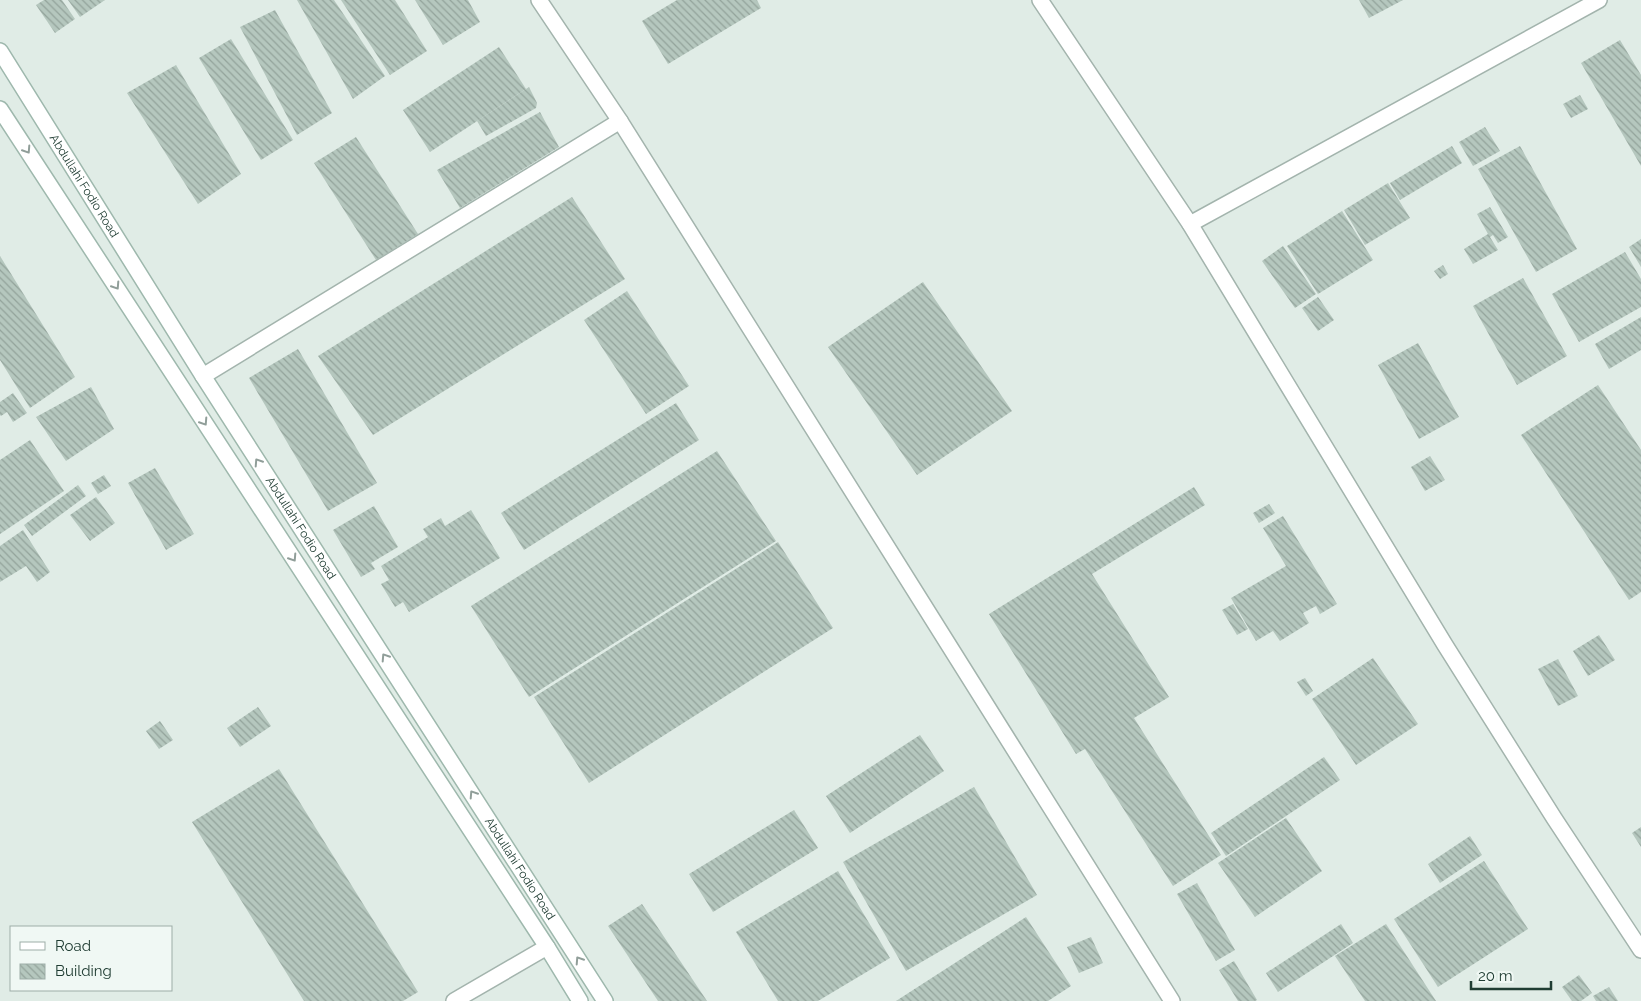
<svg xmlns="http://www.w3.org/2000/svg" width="1641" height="1001" viewBox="0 0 1641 1001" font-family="Raleway,sans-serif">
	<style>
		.building { fill: url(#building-back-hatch) }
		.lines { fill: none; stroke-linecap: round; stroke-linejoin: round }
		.minor-casing { stroke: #a3b4ad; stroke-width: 18 }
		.secondary-casing { stroke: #9eb8ad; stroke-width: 18 }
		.minor { stroke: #fff; stroke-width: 15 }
		.secondary { stroke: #fff; stroke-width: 15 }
		.oneway { stroke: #909e99 }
		.labels { text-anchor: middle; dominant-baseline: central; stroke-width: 4; stroke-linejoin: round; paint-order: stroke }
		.street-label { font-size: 12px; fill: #203d33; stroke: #f0f8f4 }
	</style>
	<defs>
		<pattern id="building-back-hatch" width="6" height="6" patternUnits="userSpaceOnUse" patternTransform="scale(1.25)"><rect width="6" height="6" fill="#b5c7be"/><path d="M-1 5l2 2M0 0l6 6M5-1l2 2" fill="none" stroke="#93a39b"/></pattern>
	</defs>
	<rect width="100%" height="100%" fill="#e0ece6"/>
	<g class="building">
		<polygon points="44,0 62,0 75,19 55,33 36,5"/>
		<polygon points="68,0 105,0 80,17"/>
		<polygon points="297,0 334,0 385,76 353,99"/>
		<polygon points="341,0 395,0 427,51 390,75"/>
		<polygon points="415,0 468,0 480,22 443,45"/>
		<polygon points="677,0 757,0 761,8 668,64 642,21"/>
		<polygon points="1359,0 1403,0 1369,18"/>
		<polygon points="275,10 332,113 297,135 240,27"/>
		<polygon points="231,39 293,140 261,160 199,58"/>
		<polygon points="1620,40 1641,75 1641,166 1581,63"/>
		<polygon points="499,47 526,89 430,152 403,110"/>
		<polygon points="176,65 241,174 198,204 127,93"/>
		<polygon points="529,87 537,103 536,108 486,136 477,121"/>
		<polygon points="1580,95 1588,109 1571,118 1563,104"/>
		<polygon points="540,112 559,147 460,208 437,170"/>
		<polygon points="1485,127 1500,151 1473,166 1459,142"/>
		<polygon points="356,137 418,234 376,260 314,163"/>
		<polygon points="1452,146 1462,163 1400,200 1390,183"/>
		<polygon points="1520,146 1577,249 1536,272 1478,169"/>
		<polygon points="1388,183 1410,218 1365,245 1344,210"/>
		<polygon points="572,197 625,279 373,435 318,356"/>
		<polygon points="1490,207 1508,237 1498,243 1493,235 1490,237 1498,250 1473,264 1464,249 1488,234 1477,214"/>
		<polygon points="1342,211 1373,260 1318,294 1287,246"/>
		<polygon points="1641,239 1641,267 1629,247"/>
		<polygon points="1283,246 1316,294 1295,308 1262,261"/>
		<polygon points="1625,252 1641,279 1641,307 1579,342 1552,294"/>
		<polygon points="0,256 75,377 30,408 0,360"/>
		<polygon points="1443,265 1448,274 1440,279 1434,271"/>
		<polygon points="1523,278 1567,356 1517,385 1473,306"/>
		<polygon points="923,282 1012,411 917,475 828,347"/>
		<polygon points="627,291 689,386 646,414 584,320"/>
		<polygon points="1318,297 1334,320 1318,331 1302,308"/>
		<polygon points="1641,317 1641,350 1609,369 1595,344"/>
		<polygon points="1418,343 1459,417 1419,439 1378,365"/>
		<polygon points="298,349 377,483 328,511 249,378"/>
		<polygon points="1598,385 1641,450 1641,592 1629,600 1521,435"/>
		<polygon points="91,387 114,429 66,461 36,417"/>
		<polygon points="13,393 27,413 13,422 7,412 1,416 0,415 0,402"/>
		<polygon points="676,403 699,440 524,550 501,513"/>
		<polygon points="30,440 64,491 0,534 0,460"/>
		<polygon points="717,451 776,541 529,697 471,606"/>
		<polygon points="1430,456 1445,480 1425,491 1411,467"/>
		<polygon points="155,468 194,534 166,550 128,483"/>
		<polygon points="104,475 111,486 98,494 91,483"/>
		<polygon points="78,485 86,496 32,536 24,525"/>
		<polygon points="1194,487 1205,505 1092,574 1169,697 1134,718 1221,855 1173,886 1085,749 1076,754 989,614"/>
		<polygon points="96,497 115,523 90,541 70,515"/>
		<polygon points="1269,504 1275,513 1259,523 1253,513"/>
		<polygon points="374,506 398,547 371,563 375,569 361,577 333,530"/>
		<polygon points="471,510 500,558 409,612 403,602 395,607 381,584 389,580 381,566 428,537 423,529 441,518 445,526"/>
		<polygon points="1283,516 1337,604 1320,614 1316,606 1303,613 1309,623 1280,641 1273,631 1256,641 1231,598 1286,566 1263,528"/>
		<polygon points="23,530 50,572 37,582 26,566 0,582 0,546"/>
		<polygon points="778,542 833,628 589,783 534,697"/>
		<polygon points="1233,604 1248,629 1237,635 1222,610"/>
		<polygon points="1599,635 1615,660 1588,676 1573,651"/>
		<polygon points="1373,658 1418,724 1356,765 1312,699"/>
		<polygon points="1558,659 1578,696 1558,706 1538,669"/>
		<polygon points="1305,678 1313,691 1306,696 1297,682"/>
		<polygon points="258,707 271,726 240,747 227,728"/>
		<polygon points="160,721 173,740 159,749 146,731"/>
		<polygon points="920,735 944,771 850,833 826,796"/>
		<polygon points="1324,757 1340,780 1226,856 1211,833"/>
		<polygon points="279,769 418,992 403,1001 304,1001 192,822"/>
		<polygon points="974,787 1037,895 906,971 843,862"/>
		<polygon points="794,810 818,848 713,912 689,874"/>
		<polygon points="1286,818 1322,871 1255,917 1218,863"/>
		<polygon points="1641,827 1641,847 1632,833"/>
		<polygon points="1470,836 1482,855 1440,883 1428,864"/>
		<polygon points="1484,861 1528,929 1438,987 1394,919"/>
		<polygon points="838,871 890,958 818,1001 778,1001 736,932"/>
		<polygon points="1197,883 1235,950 1216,961 1177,894"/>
		<polygon points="642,904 707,1001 658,1001 608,926"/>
		<polygon points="1026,917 1071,986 1048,1001 896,1001"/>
		<polygon points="1341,924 1353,943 1278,992 1266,973"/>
		<polygon points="1386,924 1436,1001 1365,1001 1335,956"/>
		<polygon points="1091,937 1103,963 1079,973 1067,947"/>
		<polygon points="1234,961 1257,1000 1255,1001 1238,1001 1219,970"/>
		<polygon points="1579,975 1592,993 1581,1001 1572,1001 1562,987"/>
		<polygon points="1609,987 1618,1001 1596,1001 1593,996"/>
	</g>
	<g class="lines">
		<defs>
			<g id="minor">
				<polyline points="539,0 620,121 1172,1001"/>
				<polyline points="1040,0 1190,224 1445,645 1554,818 1641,950"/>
				<polyline points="1190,224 1599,0"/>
				<polyline points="203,376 620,121"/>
				<polyline points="454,1001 547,947"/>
			</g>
			<g id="secondary">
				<path id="s1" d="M0 51 203 376 605 1001"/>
				<polyline points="0,109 547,947 580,1001"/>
			</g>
		</defs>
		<use href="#minor" class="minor-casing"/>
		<use href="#secondary" class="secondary-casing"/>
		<use href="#minor" class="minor"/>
		<use href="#secondary" class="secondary"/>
	</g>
	<defs><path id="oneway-chevron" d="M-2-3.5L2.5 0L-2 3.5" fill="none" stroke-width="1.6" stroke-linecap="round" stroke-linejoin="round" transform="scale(1.25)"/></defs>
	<g class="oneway">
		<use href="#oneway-chevron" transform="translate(27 150) rotate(57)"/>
		<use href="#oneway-chevron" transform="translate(116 286) rotate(57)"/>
		<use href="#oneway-chevron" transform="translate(204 422) rotate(57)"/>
		<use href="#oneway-chevron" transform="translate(258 462) rotate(-123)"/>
		<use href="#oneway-chevron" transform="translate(293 558) rotate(57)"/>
		<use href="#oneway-chevron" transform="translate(385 657) rotate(-123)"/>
		<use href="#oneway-chevron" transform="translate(473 794) rotate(-123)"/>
		<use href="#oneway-chevron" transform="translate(579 960) rotate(-123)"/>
	</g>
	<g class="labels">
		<g class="street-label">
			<text stroke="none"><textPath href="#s1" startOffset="159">Abdullahi Fodio Road</textPath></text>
			<text stroke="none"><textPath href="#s1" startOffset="564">Abdullahi Fodio Road</textPath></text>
			<text stroke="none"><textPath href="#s1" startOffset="969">Abdullahi Fodio Road</textPath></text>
		</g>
	</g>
	<rect x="10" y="926" width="162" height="65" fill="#f0f8f4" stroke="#9dada7"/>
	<rect x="20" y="942" width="25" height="8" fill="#ffffff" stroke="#9dada7"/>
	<text x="55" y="951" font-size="15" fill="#203d33">Road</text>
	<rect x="20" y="964" width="25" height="15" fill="url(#building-back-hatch)" stroke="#9dada7"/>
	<text x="55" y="976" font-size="15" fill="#203d33">Building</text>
	<path d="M1471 981v8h80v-8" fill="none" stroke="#203d33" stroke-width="2.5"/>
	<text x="1478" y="981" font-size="15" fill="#203d33" stroke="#f0f8f4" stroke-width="4" paint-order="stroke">20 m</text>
</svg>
